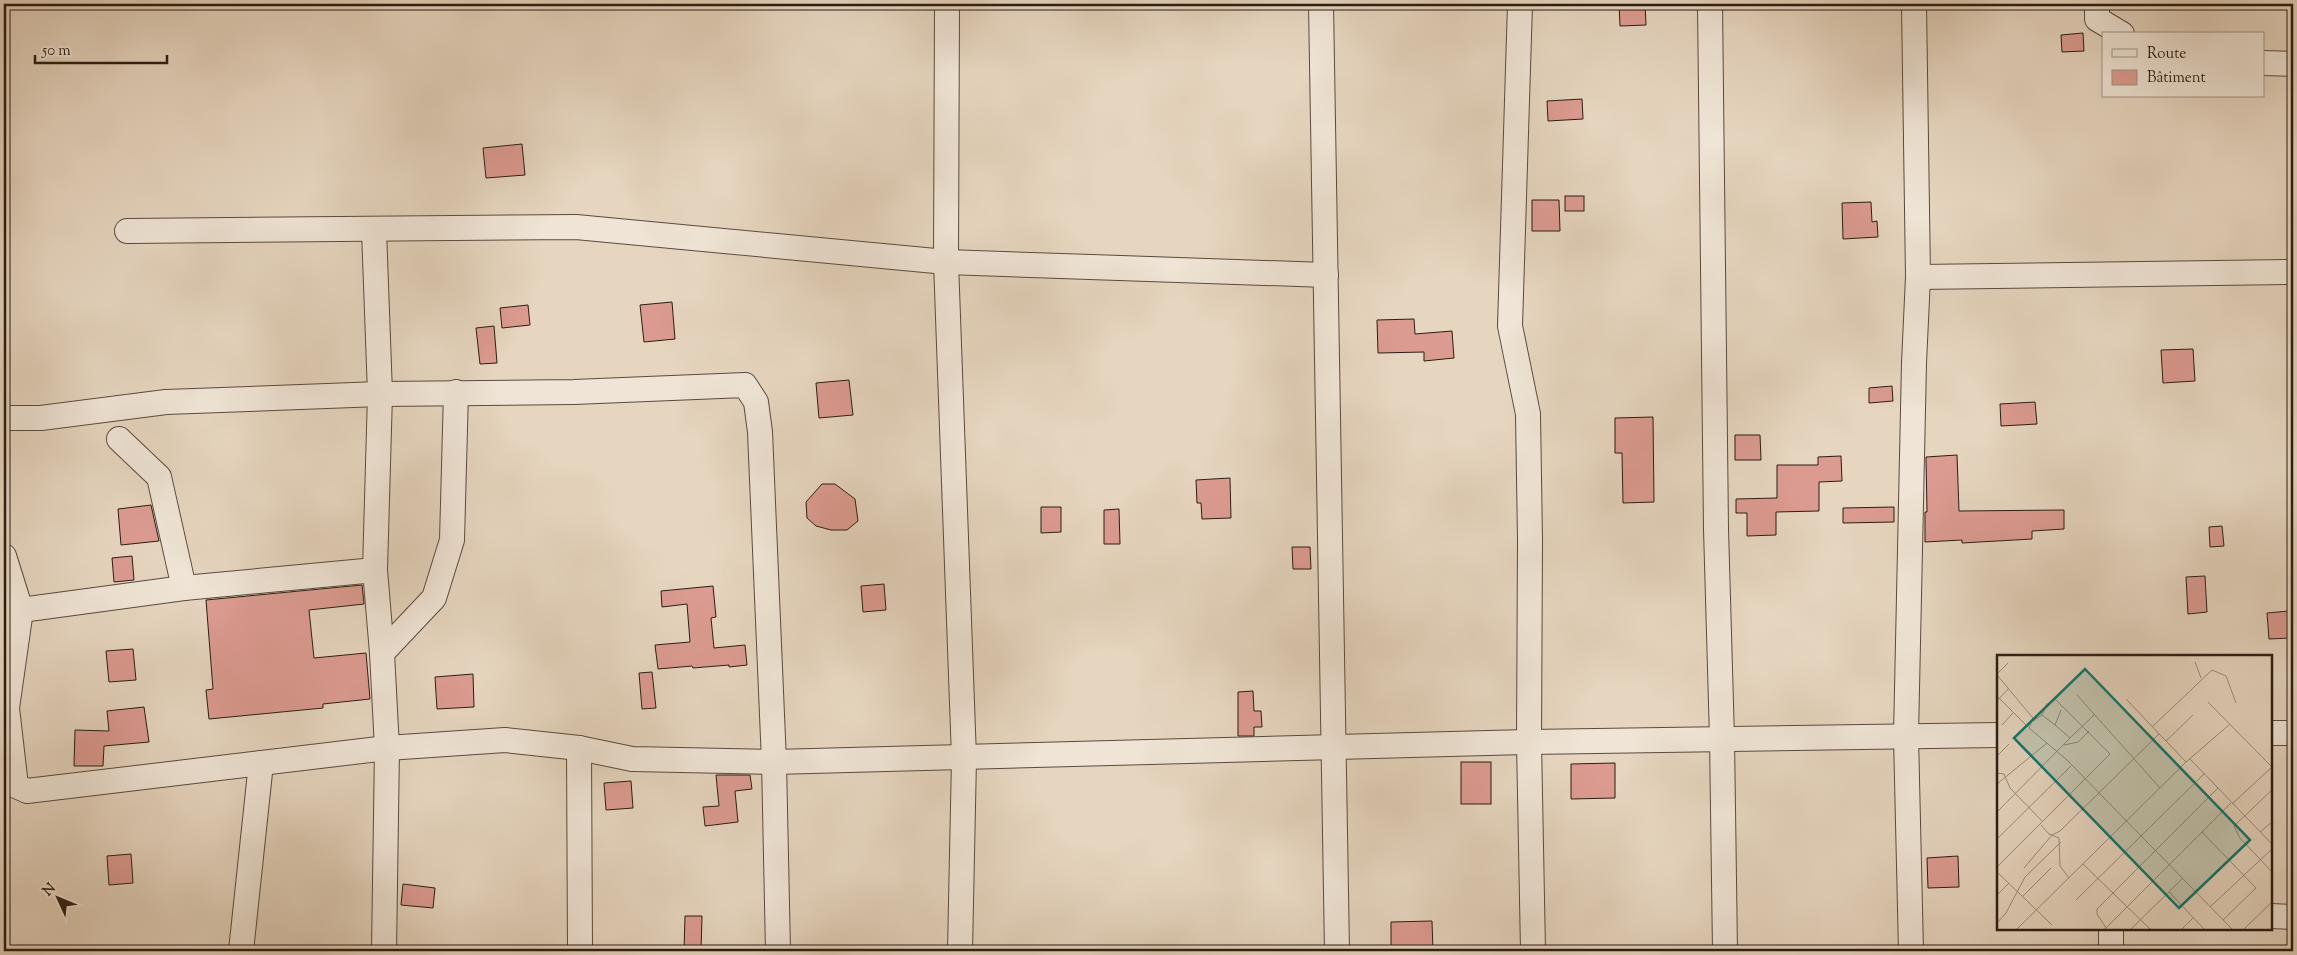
<svg xmlns="http://www.w3.org/2000/svg" width="2297" height="955" viewBox="0 0 2297 955" font-family="'Sorts Mill Goudy',serif">
	<style>
		.building { fill: #dc9b91; stroke: #2b1d12 }
		.lines { fill: none; stroke-linecap: round; stroke-linejoin: round }
		.minor-casing { stroke: #5a4b3d; stroke-width: 26 }
		.minor { stroke: #efe4d5; stroke-width: 24 }
		.inset-road { fill: none; stroke: #9b8b7a; stroke-width: 1 }
		.view { fill: #0f766e; fill-opacity: 0.15; stroke: #0f766e; stroke-width: 2.5 }
		.inset-edge { fill: none; stroke: #2b1d12; stroke-width: 2.5 }
	</style>
	<rect width="100%" height="100%" fill="#e6d5bf"/>
	<filter id="stains"><feTurbulence type="fractalNoise" baseFrequency=".004" numOctaves="4"/><feColorMatrix values="0 0 0 0 .2 0 0 0 0 .09 0 0 0 0 .02 0 0 0 .5 -.17"/></filter>
	<radialGradient id="worn" r=".72"><stop offset=".6" stop-color="#630" stop-opacity="0"/><stop offset="1" stop-color="#630" stop-opacity=".3"/></radialGradient>
	<g class="building">
		<polygon points="1619,4 1645,4 1646,25 1620,26"/>
		<polygon points="2083,33 2084,51 2062,52 2061,35"/>
		<polygon points="1582,99 1583,119 1548,121 1547,101"/>
		<polygon points="522,144 525,175 486,178 483,148"/>
		<rect x="1565" y="196" width="19" height="15"/>
		<polygon points="1532,200 1559,200 1560,231 1532,231"/>
		<polygon points="1871,202 1872,222 1877,221 1878,237 1843,239 1842,203"/>
		<polygon points="672,302 675,339 644,342 640,305"/>
		<polygon points="528,305 530,325 502,328 500,308"/>
		<polygon points="1414,319 1415,334 1452,331 1454,358 1424,361 1424,352 1378,353 1377,320"/>
		<polygon points="494,326 497,363 480,364 476,328"/>
		<polygon points="2193,349 2195,381 2163,383 2161,350"/>
		<polygon points="849,380 853,415 819,418 816,383"/>
		<polygon points="1892,386 1893,401 1869,403 1869,388"/>
		<polygon points="2035,402 2037,424 2001,426 2000,404"/>
		<polygon points="1653,417 1654,502 1623,503 1622,453 1615,453 1615,418"/>
		<polygon points="1735,435 1760,435 1761,460 1735,460"/>
		<polygon points="1957,455 1959,511 2064,510 2064,529 2032,531 2032,539 1962,543 1962,540 1925,542 1925,512 1927,512 1926,457"/>
		<polygon points="1841,456 1842,481 1819,482 1819,511 1776,512 1776,535 1747,536 1747,513 1736,513 1736,499 1777,498 1777,465 1818,465 1818,457"/>
		<polygon points="1230,478 1231,518 1202,519 1201,503 1197,503 1196,480"/>
		<polygon points="822,484 835,484 855,499 858,521 847,530 831,530 816,526 807,518 806,502"/>
		<polygon points="151,505 159,541 121,545 118,509"/>
		<polygon points="1041,507 1061,507 1061,532 1041,533"/>
		<polygon points="1894,507 1894,522 1843,523 1843,508"/>
		<polygon points="1119,509 1120,544 1104,544 1104,510"/>
		<polygon points="2222,526 2224,546 2210,547 2209,527"/>
		<polygon points="1292,547 1310,547 1311,569 1293,569"/>
		<polygon points="132,556 134,580 114,582 112,558"/>
		<polygon points="2205,576 2207,612 2188,614 2186,577"/>
		<polygon points="884,584 886,610 863,612 861,586"/>
		<polygon points="362,585 364,604 309,610 314,658 366,653 370,699 323,704 323,708 209,719 206,690 213,689 206,600"/>
		<polygon points="713,586 716,617 711,618 714,648 745,645 747,665 729,667 729,665 693,668 692,666 658,669 655,645 690,642 687,604 662,607 661,591"/>
		<polygon points="2289,611 2290,638 2269,639 2267,613"/>
		<polygon points="133,649 136,680 109,682 106,651"/>
		<polygon points="652,672 656,708 642,709 639,673"/>
		<polygon points="473,674 474,707 437,709 435,677"/>
		<polygon points="1253,691 1254,711 1261,711 1262,727 1254,727 1254,736 1238,736 1238,692"/>
		<polygon points="144,707 149,742 104,746 103,766 74,766 75,730 109,731 107,711"/>
		<rect x="1461" y="762" width="30" height="42"/>
		<polygon points="1615,763 1615,798 1571,799 1571,764"/>
		<polygon points="716,775 750,775 752,789 735,791 738,822 705,826 703,807 719,806"/>
		<polygon points="631,781 633,808 606,810 604,783"/>
		<polygon points="131,854 133,883 109,885 107,856"/>
		<polygon points="1958,856 1959,887 1928,888 1927,858"/>
		<polygon points="403,884 435,888 433,908 401,905"/>
		<polygon points="685,916 702,916 701,951 684,951"/>
		<polygon points="1432,921 1433,951 1391,951 1391,922"/>
	</g>
	<g class="lines">
		<defs>
			<g id="minor">
				<polyline points="947,4 946,262 964,758 960,951"/>
				<polyline points="1321,4 1337,951"/>
				<polyline points="1520,4 1510,326 1528,414 1530,540 1529,742 1533,951"/>
				<polyline points="1710,4 1716,529 1722,738 1725,951"/>
				<polyline points="2097,4 2097,19 2122,34"/>
				<polyline points="2263,63 2293,64"/>
				<polyline points="374,230 380,394 375,570"/>
				<polyline points="127,231 576,227 946,262 1326,275"/>
				<polyline points="1918,277 2293,272"/>
				<polyline points="4,418 41,418 166,402 380,394 574,392 745,385 756,402 760,432 774,762 778,951"/>
				<polyline points="119,439 159,477 184,588 375,570 382,653 387,748 384,951"/>
				<polyline points="4,556 21,610 7,708"/>
				<polyline points="21,610 184,588"/>
				<polyline points="382,653 434,598 452,540 456,392"/>
				<polyline points="4,706 7,708 16,786 27,791 387,748 505,740 579,748 632,759 774,762 1529,742 1998,735"/>
				<polyline points="2271,733 2293,733"/>
				<polyline points="579,748 580,951"/>
				<polyline points="2271,916 2293,917"/>
				<polyline points="2111,929 2111,951"/>
				<polyline points="241,951 261,763"/>
				<polyline points="1911,951 1906,736 1914,363 1918,277 1914,4"/>
			</g>
		</defs>
		<use href="#minor" class="minor-casing"/>
		<use href="#minor" class="minor"/>
	</g>
	<g transform="translate(1997 655)">
		<rect width="275" height="275" fill="#e6d5bf"/>
		<path class="inset-road" d="M198 7 204 23M0 19 11 8M0 20 36 63 32 73 70 105 235 274M80 40 163 133M0 41 31 72M129 44 169 86M0 46 12 33M211 47 275 112M45 60 58 70M36 66 45 60 50 48M5 70 16 58M155 72 215 15 229 21 239 48M73 83 98 59M67 90 81 87 92 76M0 101 12 89M193 104 275 189M189 107 169 86 196 60M0 118 7 119 13 133 46 167M0 129 50 88M275 135 237 171 243 183 275 217M235 149 275 112M0 157 73 83 58 70 64 55M44 170 52 179 62 183 63 211 72 223M205 177 259 233 226 265M263 177 275 167M0 184 74 111M86 209 153 274M0 212 113 99 58 44M27 213 55 180 63 176 162 79M0 217 55 270M172 237 207 274M0 240 12 228M25 242 54 213M79 245 208 118M213 252 275 194M0 268 9 258 28 222 64 187M109 273 100 259V254L221 133M20 274 189 107 233 69M108 274 234 148M134 274 185 224M185 274 196 263M247 274 275 247"/>
		<path class="view" d="M88 14 253 185 182 253 17 83Z"/>
		<rect width="275" height="275" class="inset-edge"/>
	</g>
	<rect width="2297" height="955" fill="none" stroke="#e6d5bf" stroke-width="20"/>
	<rect x="5" y="5" width="2287" height="945" fill="none" stroke="#2b1d12" stroke-width="2.5"/>
	<rect x="10" y="10" width="2277" height="935" fill="none" stroke="#2b1d12"/>
	<rect x="2102" y="32" width="162" height="65" fill="#efe4d5" stroke="#a19487"/>
	<rect x="2112" y="49" width="25" height="8" fill="#efe4d5" stroke="#a19487"/>
	<text x="2147" y="58" font-size="15" fill="#2b1d12">Route</text>
	<rect x="2112" y="70" width="25" height="15" fill="#dc9b91" stroke="#a19487"/>
	<text x="2147" y="82" font-size="15" fill="#2b1d12">Bâtiment</text>
	<g transform="translate(58 898) rotate(314)" stroke="#efe4d5" stroke-width="4" paint-order="stroke">
	<path d="M0-4L9 19L0 12L-9 19Z" fill="#2b1d12"/>
	<text y="-8" font-size="14" font-weight="bold" text-anchor="middle" fill="#2b1d12">N</text>
	</g>
	<path d="M35 55v8h132v-8" fill="none" stroke="#2b1d12" stroke-width="2.5"/>
	<text x="42" y="55" font-size="15" fill="#2b1d12" stroke="#efe4d5" stroke-width="4" paint-order="stroke">50 m</text>
	<rect width="100%" height="100%" filter="url(#stains)"/>
	<rect width="100%" height="100%" fill="url(#worn)"/>
</svg>
